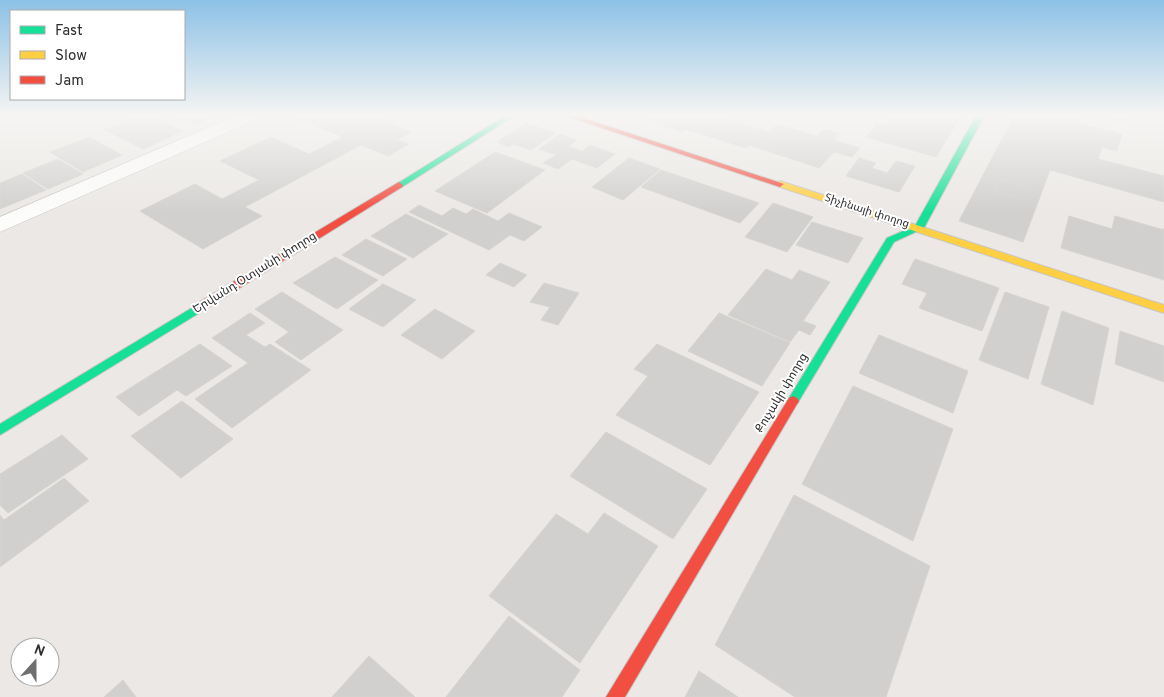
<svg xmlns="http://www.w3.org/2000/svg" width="1164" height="697" viewBox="0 0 1164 697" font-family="Overpass,'Noto Sans Armenian',sans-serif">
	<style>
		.building { fill: #d2d0ce; stroke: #d6d4d1 }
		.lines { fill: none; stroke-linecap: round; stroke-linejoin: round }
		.street-casing { stroke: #c6c5c5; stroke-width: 1 }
		.fast-casing { stroke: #c6c5c5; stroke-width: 2 }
		.slow-casing { stroke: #c6c5c5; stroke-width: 2 }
		.jam-casing { stroke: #c6c5c5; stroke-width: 2 }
		.street { fill: #fcfcfb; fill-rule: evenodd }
		.fast { fill: #16e098; fill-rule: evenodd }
		.slow { fill: #ffcf43; fill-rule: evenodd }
		.jam { fill: #f24e42; fill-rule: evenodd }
		.labels { text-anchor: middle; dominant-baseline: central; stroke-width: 4; stroke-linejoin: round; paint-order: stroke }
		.far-street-label { font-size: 11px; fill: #2e2e2e; stroke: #fff }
		.street-label { font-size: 12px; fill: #2e2e2e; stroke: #fff }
	</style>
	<rect width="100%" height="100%" fill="#ebe8e5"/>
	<g class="building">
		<polygon points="139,116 150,116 183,131 143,149 105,130"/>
		<polygon points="171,116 215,116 193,125"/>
		<polygon points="310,116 369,116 411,132 397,140 409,144 388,156 361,145 245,207 262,216 203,249 140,211 195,184 222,199 259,180 220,161 271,137 309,154 343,137 302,120"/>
		<polygon points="643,116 716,116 769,132 777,124 817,136 824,129 840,133 834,140 860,148 852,157 834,152 819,168 749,145 746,148 685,129 682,132 646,120 649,118"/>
		<polygon points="892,116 961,116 936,157 866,137 877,123 884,125"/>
		<polygon points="1014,116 1078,116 1076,123 1122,134 1117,151 1102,147 1098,159 1164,176 1164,202 1050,170 1023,242 959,221"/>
		<polygon points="1097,116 1124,116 1123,122"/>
		<polygon points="526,123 556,133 531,150 514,144 509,147 497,142"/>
		<polygon points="560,134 577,140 568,146 582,151 590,145 615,154 597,168 572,159 558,169 543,163 556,155 539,149"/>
		<polygon points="89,137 122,155 83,172 50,152"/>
		<polygon points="495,152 545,170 487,213 435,191"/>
		<polygon points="629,158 660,169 623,200 592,187"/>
		<polygon points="859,158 876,163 872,168 887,173 896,161 915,166 899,192 846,176"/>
		<polygon points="58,159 83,174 48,189 23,173"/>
		<polygon points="661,170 759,203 740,223 641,187"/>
		<polygon points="22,174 46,190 0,209 0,183"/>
		<polygon points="999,179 1027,187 1022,199 994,191"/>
		<polygon points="773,203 813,217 787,252 745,237"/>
		<polygon points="419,205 442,216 453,208 466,214 473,209 498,221 509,213 542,227 524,241 510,235 489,250 409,212"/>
		<polygon points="406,214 448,234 413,258 371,236"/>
		<polygon points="1069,216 1112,229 1115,216 1164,230 1164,228 1164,280 1061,248"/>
		<polygon points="812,222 863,238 848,263 796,245"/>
		<polygon points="366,239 407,259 383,276 342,255"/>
		<polygon points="335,257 378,280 337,309 293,283"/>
		<polygon points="915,259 999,288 982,331 919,308 927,293 902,284"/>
		<polygon points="500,263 527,275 514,287 486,275"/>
		<polygon points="766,269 792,280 799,270 830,282 803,321 816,326 810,335 799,330 790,342 728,315"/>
		<polygon points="544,283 579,293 558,325 541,320 550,307 530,302"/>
		<polygon points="383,284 416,300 383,327 349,309"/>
		<polygon points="282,292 343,330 301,360 275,342 289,332 255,309"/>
		<polygon points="1005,292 1049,307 1028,379 979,360"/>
		<polygon points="435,309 475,331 442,359 401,335"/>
		<polygon points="1062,311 1109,328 1093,405 1041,384"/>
		<polygon points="250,313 265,323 246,335 265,347 270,344 311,370 232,428 195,399 248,363 212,338"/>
		<polygon points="719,313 790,343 762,386 688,351"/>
		<polygon points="1120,331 1164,346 1164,382 1115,364"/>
		<polygon points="879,335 968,371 953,413 859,373"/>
		<polygon points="200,344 232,366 186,396 177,390 139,416 116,397"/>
		<polygon points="657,344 759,392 710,465 616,415 648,376 634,369"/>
		<polygon points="853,386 953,429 913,541 802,484"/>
		<polygon points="182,401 233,439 181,478 131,436"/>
		<polygon points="606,432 707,489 673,539 570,476"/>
		<polygon points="62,435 88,459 8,513 0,505 0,474"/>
		<polygon points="64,478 89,501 0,567 0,515 4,520"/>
		<polygon points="794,495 930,566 886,697 795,697 715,645"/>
		<polygon points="604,513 658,546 580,663 489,596 556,514 588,534"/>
		<polygon points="509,616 580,670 562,697 446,697"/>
		<polygon points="369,656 415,697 332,697"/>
		<polygon points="699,671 738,697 685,697"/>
		<polygon points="123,680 136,697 104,697"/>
	</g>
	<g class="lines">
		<defs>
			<polygon id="street" points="235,116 258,116 255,120 0,232 0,217"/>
			<g id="fast">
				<polygon points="505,116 514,116 402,187 399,188 395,185"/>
				<polygon points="976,116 984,116 924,228 894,242 797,404 789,404 787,401 789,398 887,238 915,226"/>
				<polygon points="200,303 205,307 204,310 0,435 0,424"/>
			</g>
			<polygon id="slow" points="780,181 1164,305 1164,313 777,186 776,184"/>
			<g id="jam">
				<polygon points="566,116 577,116 784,184 780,187 777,186"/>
				<polygon points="399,182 403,185 402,187 204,310 196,310 195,307 196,304"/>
				<polygon points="793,396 797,398 799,401 797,404 625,697 606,697 789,398"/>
			</g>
		</defs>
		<use href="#street" class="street-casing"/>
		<use href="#fast" class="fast-casing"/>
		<use href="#slow" class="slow-casing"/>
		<use href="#jam" class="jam-casing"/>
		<use href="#street" class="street"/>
		<use href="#fast" class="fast"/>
		<use href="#slow" class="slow"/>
		<use href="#jam" class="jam"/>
	</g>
	<linearGradient id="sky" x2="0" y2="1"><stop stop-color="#8cc1e6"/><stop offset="0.54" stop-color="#f6f5f3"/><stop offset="1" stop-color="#f6f5f3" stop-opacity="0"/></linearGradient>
	<rect width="1164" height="213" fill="url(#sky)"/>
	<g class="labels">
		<g class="far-street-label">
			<text transform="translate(867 211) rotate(18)">Տիչինայի փողոց</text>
		</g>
		<g class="street-label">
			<text transform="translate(255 273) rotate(-32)">Երվանդ Օտյանի փողոց</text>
			<text transform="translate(782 393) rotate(-59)">Քուչակի փողոց</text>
		</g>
	</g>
	<rect x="10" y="10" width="175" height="90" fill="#ffffff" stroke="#ababab"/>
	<rect x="20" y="26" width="25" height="8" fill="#16e098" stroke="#ababab"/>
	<text x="55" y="35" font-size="15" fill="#2e2e2e">Fast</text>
	<rect x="20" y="51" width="25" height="8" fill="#ffcf43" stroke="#ababab"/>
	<text x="55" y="60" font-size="15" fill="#2e2e2e">Slow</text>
	<rect x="20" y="76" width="25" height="8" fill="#f24e42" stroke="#ababab"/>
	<text x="55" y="85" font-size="15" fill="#2e2e2e">Jam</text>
	<g transform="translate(35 662) rotate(21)"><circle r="24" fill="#ffffff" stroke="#ababab"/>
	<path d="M0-4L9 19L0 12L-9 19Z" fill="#706f6e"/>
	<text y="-8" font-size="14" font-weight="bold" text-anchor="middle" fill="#2e2e2e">N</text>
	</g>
</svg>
